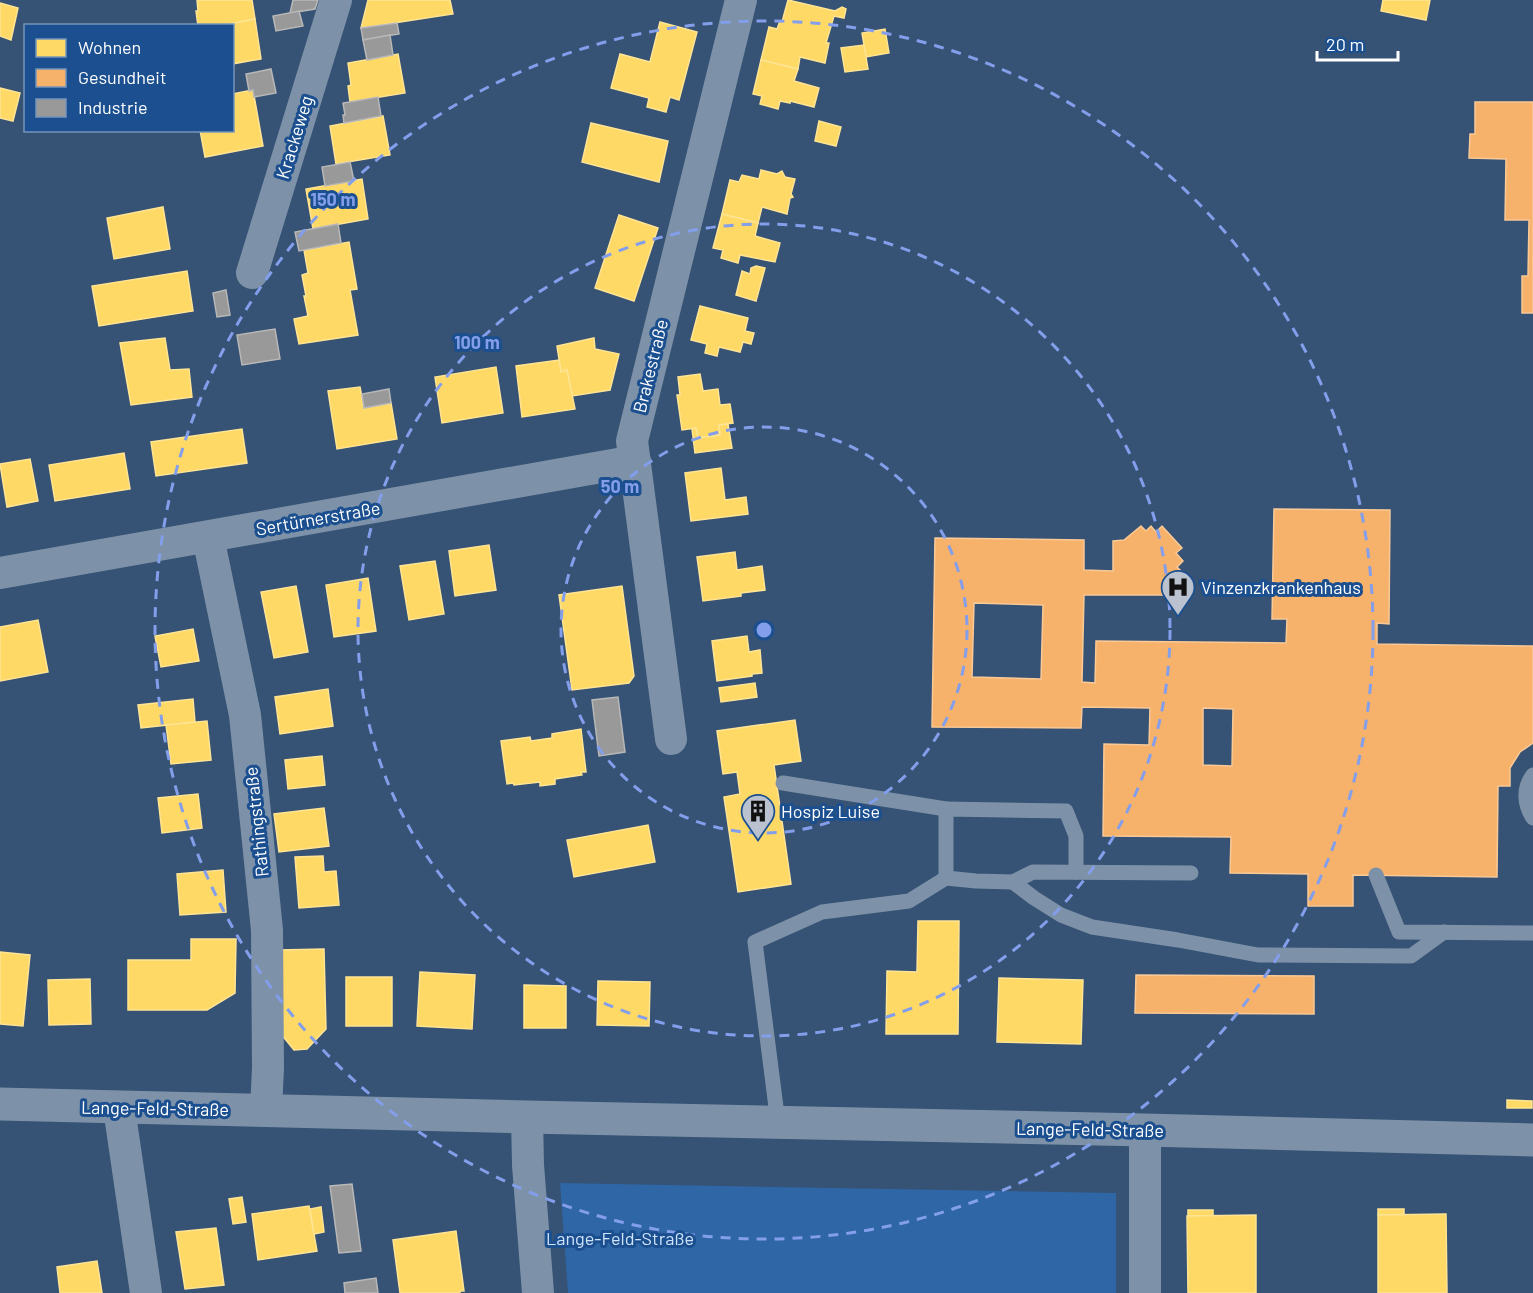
<svg xmlns="http://www.w3.org/2000/svg" width="1533" height="1293" viewBox="0 0 1533 1293" font-family="Barlow,sans-serif">
	<style>
		.green { fill: #2f66a5 }
		.homes { fill: #ffd966; stroke: #ffe494; stroke-width: 1.5 }
		.health { fill: #f6b26b; stroke: #f9c997; stroke-width: 1.5; fill-rule: evenodd }
		.industry { fill: #999; stroke: #b8b8b8; stroke-width: 1.5 }
		.lines { fill: none; stroke-linecap: round; stroke-linejoin: round }
		.service { stroke: #7d92a8; stroke-width: 15 }
		.minor { stroke: #7d92a8; stroke-width: 32 }
		.tertiary { stroke: #7d92a8; stroke-width: 33 }
		.ring { fill: none; stroke: #839eea; stroke-width: 3; stroke-dasharray: 10 8 }
		.labels { text-anchor: middle; dominant-baseline: central; stroke-width: 6; stroke-linejoin: round; paint-order: stroke }
		.street-label { font-size: 18px; fill: #fff; stroke: #1b4f8f }
		.poi-label { font-size: 18px; fill: #fff; stroke: #1b4f8f; text-anchor: start }
		.park-label { font-size: 18px; fill: #cfe3fa; stroke: #1b4f8f }
		.centre { fill: #839eea; stroke: #1b4f8f; stroke-width: 3 }
		.ring-label { font-size: 18px; text-anchor: middle; font-weight: bold; fill: #839eea; stroke: #1b4f8f; stroke-width: 6; stroke-linejoin: round; paint-order: stroke }
	</style>
	<rect width="100%" height="100%" fill="#365274"/>
	<polygon class="green" points="560,1183 1116,1193 1116,1293 568,1293"/>
	<g class="homes">
		<polygon points="197,0 252,0 255,19 220,26 198,26 196,11 198,11"/>
		<polygon points="368,0 450,0 453,14 361,28"/>
		<polygon points="788,0 835,11 842,7 846,9 844,18 834,16 826,43 829,43 825,63 800,57 798,69 761,60 769,27 777,29 780,21 782,22"/>
		<polygon points="1383,0 1430,0 1426,20 1381,11"/>
		<polygon points="0,3 18,8 11,40 0,36"/>
		<polygon points="255,19 261,59 232,64 232,26 220,26"/>
		<polygon points="660,22 697,32 679,100 670,97 666,112 647,107 649,98 611,88 620,54 650,62"/>
		<polygon points="885,29 889,53 866,57 862,33"/>
		<polygon points="864,45 868,69 845,72 841,48"/>
		<polygon points="398,54 405,93 350,102 348,86 351,85 348,63"/>
		<polygon points="761,60 798,69 794,81 819,88 814,107 790,101 790,103 780,101 778,109 760,104 762,96 753,94"/>
		<polygon points="0,88 20,93 13,121 0,118"/>
		<polygon points="253,90 263,146 205,157 200,130 232,130 232,94"/>
		<polygon points="383,116 390,155 336,164 330,126"/>
		<polygon points="819,121 841,127 836,146 815,141"/>
		<polygon points="591,123 668,141 659,182 582,162"/>
		<polygon points="761,170 777,174 782,171 785,177 795,179 791,194 793,197 790,198 787,214 762,207 758,223 722,214 730,180 739,182 742,175 759,179"/>
		<polygon points="362,179 368,219 313,229 306,189"/>
		<polygon points="163,207 170,249 114,259 107,218"/>
		<polygon points="722,214 758,223 755,236 780,243 775,262 740,255 738,263 721,258 723,250 713,248"/>
		<polygon points="619,215 658,228 634,301 595,288"/>
		<polygon points="349,242 357,289 350,290 358,335 299,344 294,319 308,316 304,296 306,296 302,275 308,273 304,250"/>
		<polygon points="756,266 765,268 756,301 736,295 742,271 750,274 751,268"/>
		<polygon points="187,271 193,311 99,326 92,286"/>
		<polygon points="700,306 748,318 745,331 754,333 751,344 743,342 740,352 719,347 717,356 705,353 707,344 691,340"/>
		<polygon points="165,338 170,370 189,369 192,397 131,405 120,343"/>
		<polygon points="594,338 595,349 619,354 610,390 572,396 567,370 561,372 557,346"/>
		<polygon points="559,360 561,372 567,370 575,409 522,417 516,366"/>
		<polygon points="496,367 503,413 442,423 435,377"/>
		<polygon points="700,374 703,391 718,389 720,405 730,404 733,423 719,425 720,435 698,438 696,428 682,430 677,395 680,395 678,377"/>
		<polygon points="360,387 364,408 391,403 397,439 337,449 328,391"/>
		<polygon points="728,424 732,448 695,453 692,429 696,428 698,438 720,435 719,425"/>
		<polygon points="242,429 247,463 156,476 151,442"/>
		<polygon points="124,453 130,489 55,501 49,465"/>
		<polygon points="30,459 38,501 7,507 0,464"/>
		<polygon points="721,468 725,500 746,497 748,514 691,521 685,473"/>
		<polygon points="489,545 496,590 455,596 449,551"/>
		<polygon points="735,552 737,570 762,566 765,590 741,593 741,596 703,601 697,557"/>
		<polygon points="435,561 444,614 409,620 400,566"/>
		<polygon points="368,578 376,631 334,637 326,585"/>
		<polygon points="296,586 308,652 274,658 261,592"/>
		<polygon points="622,586 634,676 629,683 572,690 559,595"/>
		<polygon points="38,620 48,672 0,681 0,627"/>
		<polygon points="193,629 199,661 161,667 155,636"/>
		<polygon points="747,636 749,652 760,650 762,673 752,674 752,676 717,681 712,641"/>
		<polygon points="755,683 757,697 721,702 719,688"/>
		<polygon points="328,689 333,726 280,734 275,697"/>
		<polygon points="193,699 195,722 141,728 138,705"/>
		<polygon points="795,720 801,761 774,765 791,884 738,892 724,797 740,794 737,772 723,774 717,731"/>
		<polygon points="207,721 211,760 171,764 166,725"/>
		<polygon points="581,729 586,772 581,772 582,775 555,779 555,784 540,786 540,782 514,785 513,783 507,784 501,741 530,737 531,741 552,738 552,734"/>
		<polygon points="322,756 325,785 288,789 285,760"/>
		<polygon points="198,794 202,828 162,833 158,798"/>
		<polygon points="324,808 329,846 279,852 274,814"/>
		<polygon points="648,825 655,862 574,877 567,840"/>
		<polygon points="323,856 324,872 336,871 339,905 299,908 295,857"/>
		<polygon points="223,870 226,912 180,915 177,874"/>
		<polygon points="918,921 959,921 958,1034 886,1034 887,971 917,972"/>
		<polygon points="191,939 236,939 235,993 207,1010 128,1010 128,960 191,960"/>
		<polygon points="324,949 326,1029 307,1049 294,1050 281,1034 279,950"/>
		<polygon points="0,952 30,955 23,1026 0,1024"/>
		<polygon points="420,972 475,975 472,1029 417,1026"/>
		<rect x="346" y="977" width="46" height="49"/>
		<polygon points="999,978 1083,980 1081,1044 997,1042"/>
		<polygon points="90,979 91,1024 49,1025 48,980"/>
		<polygon points="598,981 650,982 649,1026 597,1025"/>
		<polygon points="524,985 566,986 566,1028 524,1028"/>
		<polygon points="1507,1100 1532,1101 1532,1108 1507,1108"/>
		<polygon points="242,1197 246,1222 233,1224 229,1199"/>
		<polygon points="309,1206 317,1251 258,1260 252,1214"/>
		<polygon points="321,1207 324,1232 314,1234 310,1209"/>
		<rect x="1378" y="1209" width="26" height="6"/>
		<rect x="1188" y="1210" width="25" height="6"/>
		<polygon points="1446,1214 1447,1293 1378,1293 1378,1215"/>
		<polygon points="1256,1215 1256,1293 1188,1293 1187,1216"/>
		<polygon points="216,1228 224,1285 185,1289 176,1232"/>
		<polygon points="456,1231 464,1291 460,1291 460,1293 400,1293 393,1240"/>
		<polygon points="97,1261 102,1293 60,1293 57,1267"/>
	</g>
	<g class="health">
		<polygon points="1475,102 1533,102 1533,313 1522,313 1522,276 1528,276 1529,220 1505,220 1506,159 1469,158 1470,134 1475,134"/>
		<path d="M1274 509 1390 510 1389 624 1377 623V644L1533 646V743L1520 752 1510 768V786H1498L1497 877 1353 875V906H1308V874L1230 873 1231 837 1103 836 1104 744 1149 745 1150 708 1082 707 1081 728 932 727 935 538 1084 540V570L1113 571V541L1124 540 1141 526 1146 531 1151 526 1156 532 1162 526 1182 548 1176 553 1183 561 1177 567 1184 574 1179 579 1184 585 1171 597 1166 592 1163 595H1084L1082 682 1095 683 1096 641 1286 643 1287 619H1272ZM974 603 1043 605 1041 679 972 677ZM1203 708 1233 709 1232 766 1203 765Z"/>
		<polygon points="1136,975 1314,976 1314,1014 1135,1013"/>
	</g>
	<g class="industry">
		<polygon points="293,0 318,0 315,9 290,13"/>
		<polygon points="299,11 303,26 276,31 273,16"/>
		<polygon points="397,23 399,34 363,40 361,28"/>
		<polygon points="390,35 393,55 367,60 363,40"/>
		<polygon points="271,69 276,93 254,97 253,90 249,91 246,74"/>
		<polygon points="378,97 381,116 344,123 343,115 345,115 343,103"/>
		<polygon points="350,162 354,181 325,186 322,167"/>
		<polygon points="338,224 341,243 299,251 295,232"/>
		<polygon points="226,290 230,315 217,317 213,293"/>
		<polygon points="275,329 280,359 242,365 237,335"/>
		<polygon points="389,389 391,403 364,408 362,394"/>
		<polygon points="618,697 625,752 599,756 592,700"/>
		<polygon points="352,1184 361,1251 339,1253 330,1186"/>
		<polygon points="376,1278 378,1293 345,1293 344,1283"/>
	</g>
	<g class="lines">
		<g class="service">
			<path d="M1533 775C1523 788 1524 804 1533 818"/>
			<polyline points="783,783 946,809"/>
			<polyline points="1191,873 1033,872 1013,882 1034,898 1061,915 1092,927 1178,940 1258,955 1411,956 1444,932"/>
			<polyline points="1376,875 1399,932 1533,933"/>
			<polyline points="1013,882 976,881 946,878 946,809 1066,811 1076,836 1076,872"/>
			<polyline points="778,1123 755,942 822,912 909,901 946,878"/>
		</g>
		<g class="minor">
			<polyline points="252,273 336,0"/>
			<polyline points="208,537 245,715 267,930 268,1068 266,1110"/>
			<polyline points="0,573 635,461"/>
			<polyline points="671,739 632,441 741,0"/>
			<polyline points="119,1108 146,1293"/>
			<polyline points="527,1117 528,1165 538,1293"/>
			<polyline points="1145,1293 1145,1130"/>
		</g>
		<polyline class="tertiary" points="0,1104 527,1117 1145,1130 1533,1140"/>
	</g>
	<g class="ring">
		<circle cx="764" cy="630" r="203"/>
		<circle cx="764" cy="630" r="406"/>
		<circle cx="764" cy="630" r="609"/>
	</g>
	<defs>
		<symbol id="hospital-pin" viewBox="-11 -11 22 30"><path d="M0 17L-7.5 6A9.5 9.5 0 1 1 7.5 6Z" fill="#b9c2ce" stroke="#1b4f8f"/><path d="M-5-5h3v3.5h4V-5h3V5h-3V1.5h-4V5h-3Z" fill="#111"/></symbol>
		<symbol id="building-pin" viewBox="-11 -11 22 30"><path d="M0 17L-7.5 6A9.5 9.5 0 1 1 7.5 6Z" fill="#b9c2ce" stroke="#1b4f8f"/><path d="M-4-6H4V6H1V3H-1V6H-4ZM-2.5-4.3h1.7v1.8h-1.7ZM.8-4.3h1.7v1.8H.8ZM-2.5-1h1.7V.8h-1.7ZM.8-1h1.7V.8H.8Z" fill="#111"/></symbol>
	</defs>
	<g fill-rule="evenodd">
		<use href="#hospital-pin" x="1159" y="568" width="38" height="52"/>
		<use href="#building-pin" x="739" y="792" width="38" height="52"/>
	</g>
	<g class="labels">
		<g class="street-label">
			<text transform="translate(294 137) rotate(-73)">Krackeweg</text>
			<text transform="translate(650 366) rotate(-76)">Brakestraße</text>
			<text transform="translate(318 518) rotate(-10)">Sertürnerstraße</text>
			<text transform="translate(256 822) rotate(-96)">Rathingstraße</text>
			<text transform="translate(155 1108) rotate(1)">Lange-Feld-Straße</text>
			<text transform="translate(1090 1129) rotate(1)">Lange-Feld-Straße</text>
		</g>
		<g class="poi-label">
			<text x="1201" y="587">Vinzenzkrankenhaus</text>
			<text x="781" y="811">Hospiz Luise</text>
		</g>
		<g class="park-label">
			<text x="620" y="1238">Lange-Feld-Straße</text>
		</g>
	</g>
	<circle cx="764" cy="630" r="9" class="centre"/>
	<g class="ring-label">
		<text x="333" y="206">150 m</text>
		<text x="477" y="349">100 m</text>
		<text x="620" y="493">50 m</text>
	</g>
	<rect x="24" y="24" width="210" height="108" fill="#1b4f8f" stroke="#7695bc" stroke-width="1.5"/>
	<rect x="36" y="39" width="30" height="18" fill="#ffd966" stroke="#7695bc" stroke-width="1.5"/>
	<text x="78" y="54" font-size="18" fill="#ffffff">Wohnen</text>
	<rect x="36" y="69" width="30" height="18" fill="#f6b26b" stroke="#7695bc" stroke-width="1.5"/>
	<text x="78" y="84" font-size="18" fill="#ffffff">Gesundheit</text>
	<rect x="36" y="99" width="30" height="18" fill="#999999" stroke="#7695bc" stroke-width="1.5"/>
	<text x="78" y="114" font-size="18" fill="#ffffff">Industrie</text>
	<path d="M1317 51v9h81v-9" fill="none" stroke="#ffffff" stroke-width="3"/>
	<text x="1326" y="51" font-size="18" fill="#ffffff" stroke="#1b4f8f" stroke-width="4.5" paint-order="stroke">20 m</text>
</svg>
